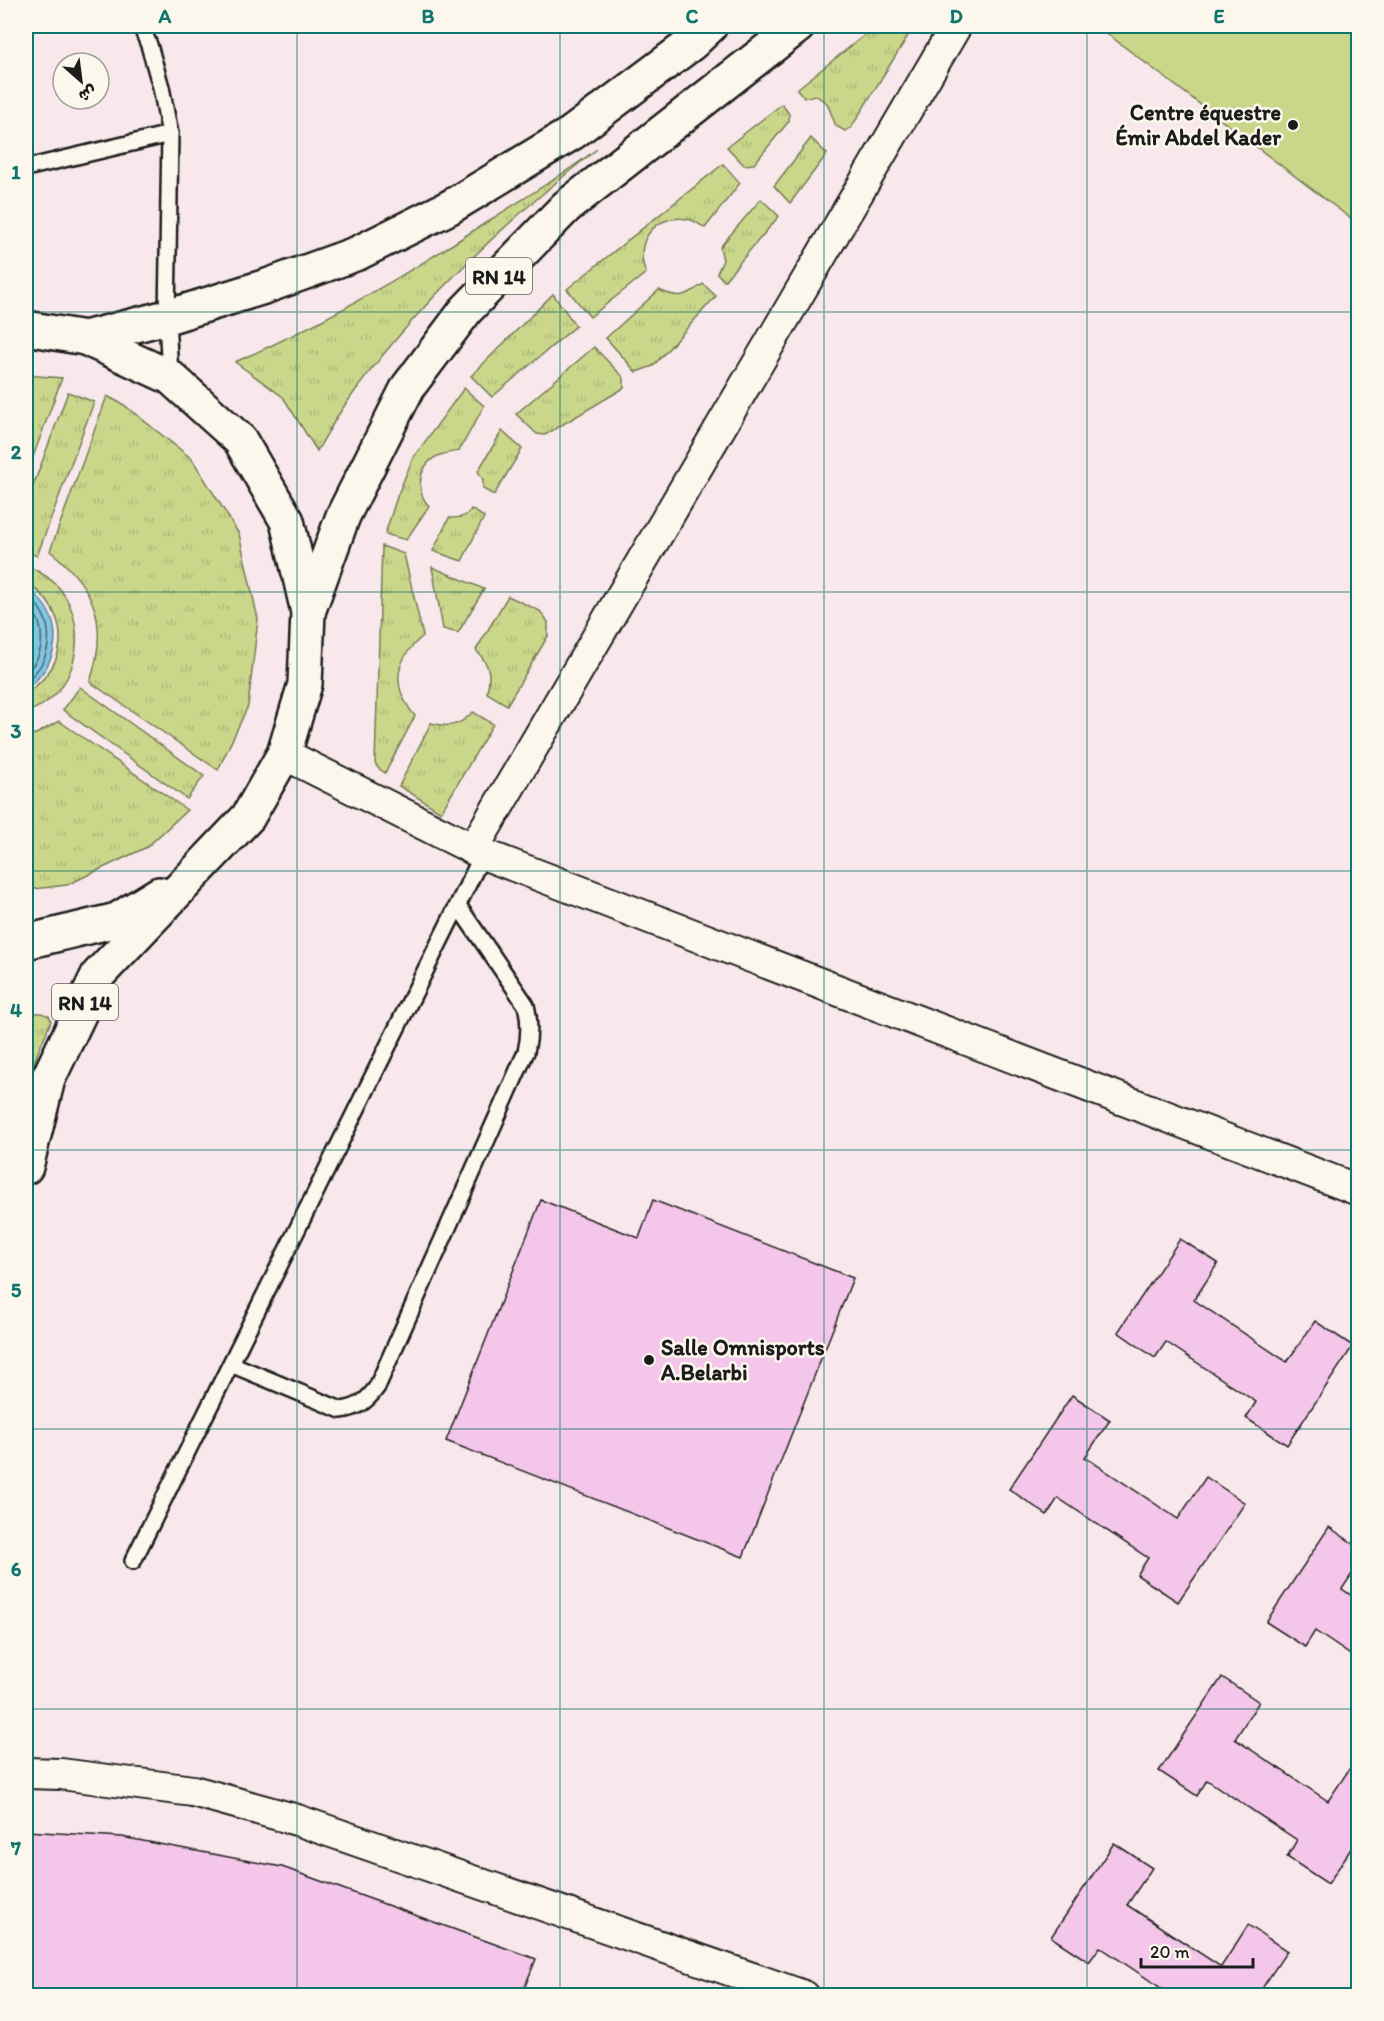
<svg xmlns="http://www.w3.org/2000/svg" width="1384" height="2021" viewBox="0 0 1384 2021" font-family="Itim,'Playpen Sans Arabic',sans-serif">
	<style>
		.grass { fill: url(#grass-tufts); stroke: #737a54; stroke-width: 1.5 }
		.pitch { fill: #cad78b; stroke: #737a54; stroke-width: 1.5 }
		.water { fill: #83c6e4; stroke: #5a8294; stroke-width: 1.5 }
		.lines { fill: none; stroke-linecap: round; stroke-linejoin: round }
		.shore { stroke: #45606c; stroke-width: 1.5 }
		.building { fill: #f4c6e9; stroke: #1c1c1c; stroke-width: 1.5 }
		.lane-casing { stroke: #1c1c1c; stroke-width: 20 }
		.street-casing { stroke: #1c1c1c; stroke-width: 34 }
		.highway-casing { stroke: #1c1c1c; stroke-width: 38 }
		.lane { stroke: #fbf7ec; stroke-width: 15 }
		.street { stroke: #fbf7ec; stroke-width: 30 }
		.highway { stroke: #fbf7ec; stroke-width: 33 }
		.grid { fill: none; stroke: #0f766e; stroke-width: 1.5; stroke-opacity: 0.55 }
		.poi-dot { fill: #1c1c1c; stroke: #fbf7ec; stroke-width: 2 }
		.labels { text-anchor: middle; dominant-baseline: central; stroke-width: 5; stroke-linejoin: round; paint-order: stroke }
		.shield { fill: #fbf7ec; stroke: #5f5e5a; stroke-width: 1.5 }
		.shield-label { font-size: 21px; font-weight: bold; fill: #1c1c1c }
		.poi-label { font-size: 22px; font-weight: bold; fill: #1c1c1c; stroke: #fbf7ec; text-anchor: end }
		.neatline { fill: none; stroke: #0f766e; stroke-width: 2 }
		.grid-label { font-size: 20px; text-anchor: middle; font-weight: bold; fill: #0f766e }
	</style>
	<defs>
		<pattern id="grass-tufts" width="24" height="20" patternUnits="userSpaceOnUse" patternTransform="scale(1.5)"><rect width="24" height="20" fill="#cad78b"/><path d="M3 7l-1-3M5 7V3M7 7l1-3M15 17l-1-3M17 17v-4M19 17l1-3" fill="none" stroke="#adb877"/></pattern>
	</defs>
	<rect width="100%" height="100%" fill="#f9e8eb"/>
	<filter id="ink" filterUnits="userSpaceOnUse"><feTurbulence type="fractalNoise" baseFrequency=".0167" numOctaves="2"/><feDisplacementMap in="SourceGraphic" scale="12" xChannelSelector="R" yChannelSelector="G"/><feConvolveMatrix kernelMatrix="1 2 1 2 8 2 1 2 1" color-interpolation-filters="sRGB"/></filter>
	<g filter="url(#ink)">
		<g class="grass">
			<polygon points="876,26 914,26 851,128 845,131 836,126 827,103 815,95 804,98 797,89"/>
			<polygon points="782,104 789,114 789,121 754,164 744,165 727,147"/>
			<polygon points="811,138 827,154 790,203 774,186"/>
			<path d="M597 149C503 224 415 306 345 405 335 419 326 436 317 451L283 397 235 362C325 323 408 274 490 220 526 197 563 175 597 149Z"/>
			<path d="M723 164 740 183 705 228C700 225 694 220 688 219 654 213 633 243 646 273L590 317 567 289Z"/>
			<polygon points="761,199 779,216 724,281 717,273 723,260 720,247"/>
			<path d="M703 284 716 296 653 366 636 372 606 338 659 290C679 299 685 297 703 284Z"/>
			<polygon points="553,294 576,326 492,397 471,376"/>
			<polygon points="594,347 624,378 624,388 545,435 537,434 516,414"/>
			<polygon points="26,375 62,378 26,476"/>
			<path d="M464 388 484 406 459 451C453 452 446 453 440 455 419 463 414 490 429 506L406 540 385 534 398 494 413 458Z"/>
			<polygon points="68,392 94,402 37,556 26,551 26,505"/>
			<path d="M107 396 124 405 192 459 239 534 258 619 248 706 218 770 90 682C109 624 96 588 50 551Z"/>
			<polygon points="502,431 522,449 494,495 483,489 483,480 478,471"/>
			<path d="M471 509 484 517 462 561 433 551 449 518C459 518 466 518 471 509Z"/>
			<path d="M382 546 404 554 423 636C394 660 391 687 415 716L385 773 378 768 375 763Z"/>
			<path d="M26 565C39 571 51 578 60 589 91 628 77 698 26 712V693C72 664 71 611 26 582Z"/>
			<polygon points="432,567 484,589 458,633 443,629"/>
			<path d="M508 596 540 611 548 622V636L507 705 487 693C491 672 490 666 476 650Z"/>
			<polygon points="80,687 204,776 187,799 63,710"/>
			<path d="M473 712 493 724 441 812 399 786 431 723C450 728 459 726 473 712Z"/>
			<polygon points="59,721 187,810 147,847 67,885 26,890 26,737 38,733"/>
			<polygon points="26,1013 41,1013 49,1016 51,1021 38,1052 26,1088"/>
		</g>
		<polygon class="pitch" points="1097,26 1358,26 1358,224"/>
		<path class="water" d="M26 587C65 615 64 660 26 689Z"/>
		<g class="lines">
			<g class="shore">
				<path d="M26 595C56 616 56 659 26 681"/>
				<path d="M26 604C46 621 47 655 26 672"/>
			</g>
		</g>
		<g class="building">
			<polygon points="541,1200 639,1238 653,1200 853,1278 743,1557 446,1441"/>
			<polygon points="1180,1239 1218,1263 1194,1300 1287,1362 1315,1321 1353,1346 1287,1445 1246,1418 1256,1402 1166,1342 1155,1358 1118,1332"/>
			<polygon points="1072,1395 1110,1420 1085,1457 1178,1519 1206,1477 1245,1503 1178,1602 1137,1575 1148,1558 1058,1498 1047,1515 1009,1489"/>
			<polygon points="1329,1527 1358,1547 1358,1565 1342,1589 1358,1600 1358,1660 1315,1631 1305,1647 1266,1622"/>
			<polygon points="1222,1677 1259,1702 1235,1739 1328,1801 1356,1759 1358,1761 1358,1838 1328,1884 1287,1857 1297,1840 1207,1780 1197,1796 1159,1771"/>
			<polygon points="26,1831 122,1837 282,1867 536,1959 521,1996 26,1996"/>
			<polygon points="1114,1843 1152,1868 1127,1905 1221,1967 1248,1925 1287,1951 1257,1996 1173,1996 1100,1947 1089,1962 1051,1937"/>
		</g>
		<g class="lines">
			<defs>
				<g id="lane">
					<polyline points="141,26 149,45 161,87 170,134 167,317 170,377"/>
					<polyline points="26,168 170,134"/>
					<path d="M231 1364 341 1410C358 1408 367 1401 377 1387L526 1052C530 1035 530 1021 526 1005L459 907"/>
					<polyline points="133,1561 483,854"/>
				</g>
				<g id="street">
					<polyline points="284,754 483,854 1358,1190"/>
					<polyline points="473,849 956,26"/>
					<polyline points="26,1773 61,1774 193,1791 297,1820 804,1996"/>
				</g>
				<g id="highway">
					<polyline points="26,328 85,338 170,377 240,440 287,521 308,612 305,684 284,754 248,817 98,975 48,1079 26,1167"/>
					<polyline points="85,338 167,317 267,286 358,253 450,207 572,133 692,43 710,26"/>
					<polyline points="308,612 343,516 408,387 466,310 566,207 798,26"/>
					<polyline points="26,942 117,920 159,894"/>
				</g>
			</defs>
			<use href="#lane" class="lane-casing"/>
			<use href="#street" class="street-casing"/>
			<use href="#highway" class="highway-casing"/>
			<use href="#lane" class="lane"/>
			<use href="#street" class="street"/>
			<use href="#highway" class="highway"/>
		</g>
	</g>
	<path class="grid" d="M297 26V1996M560 26V1996M824 26V1996M1087 26V1996M26 312H1358M26 592H1358M26 871H1358M26 1150H1358M26 1429H1358M26 1709H1358"/>
	<g class="poi-dot">
		<circle cx="1293" cy="125" r="6"/>
		<circle cx="649" cy="1360" r="6"/>
	</g>
	<g class="labels">
		<g class="shield">
			<rect x="466" y="258" width="66" height="36" rx="4.5"/>
			<rect x="52" y="984" width="66" height="36" rx="4.5"/>
		</g>
		<g class="shield-label">
			<text x="499" y="276">RN 14</text>
			<text x="85" y="1002">RN 14</text>
		</g>
		<g class="poi-label">
			<text x="1281" y="112">Centre équestre<tspan x="1281" dy="25">Émir Abdel Kader</tspan></text>
			<text x="661" y="1347" text-anchor="start">Salle Omnisports<tspan x="661" dy="25">A.Belarbi</tspan></text>
		</g>
	</g>
	<rect width="1384" height="2021" fill="none" stroke="#fbf7ec" stroke-width="66"/>
	<g transform="translate(81 81) rotate(152)"><circle r="28" fill="#fbf7ec" stroke="#a29f99" stroke-width="1.5"/>
	<path d="M0-4.5L10 22L0 15L-10 22Z" fill="#1c1c1c"/>
	<text y="-9" font-size="16" font-weight="bold" text-anchor="middle" fill="#1c1c1c">ش</text>
	</g>
	<path d="M1141 1958v9h112v-9" fill="none" stroke="#1c1c1c" stroke-width="3"/>
	<text x="1150" y="1958" font-size="18" fill="#1c1c1c" stroke="#fbf7ec" stroke-width="4.5" paint-order="stroke">20 m</text>
	<rect x="33" y="33" width="1318" height="1955" class="neatline"/>
	<g class="grid-label">
		<text x="165" y="23">A</text>
		<text x="428" y="23">B</text>
		<text x="692" y="23">C</text>
		<text x="956" y="23">D</text>
		<text x="1219" y="23">E</text>
		<text x="16" y="179">1</text>
		<text x="16" y="459">2</text>
		<text x="16" y="738">3</text>
		<text x="16" y="1017">4</text>
		<text x="16" y="1297">5</text>
		<text x="16" y="1576">6</text>
		<text x="16" y="1855">7</text>
	</g>
</svg>
